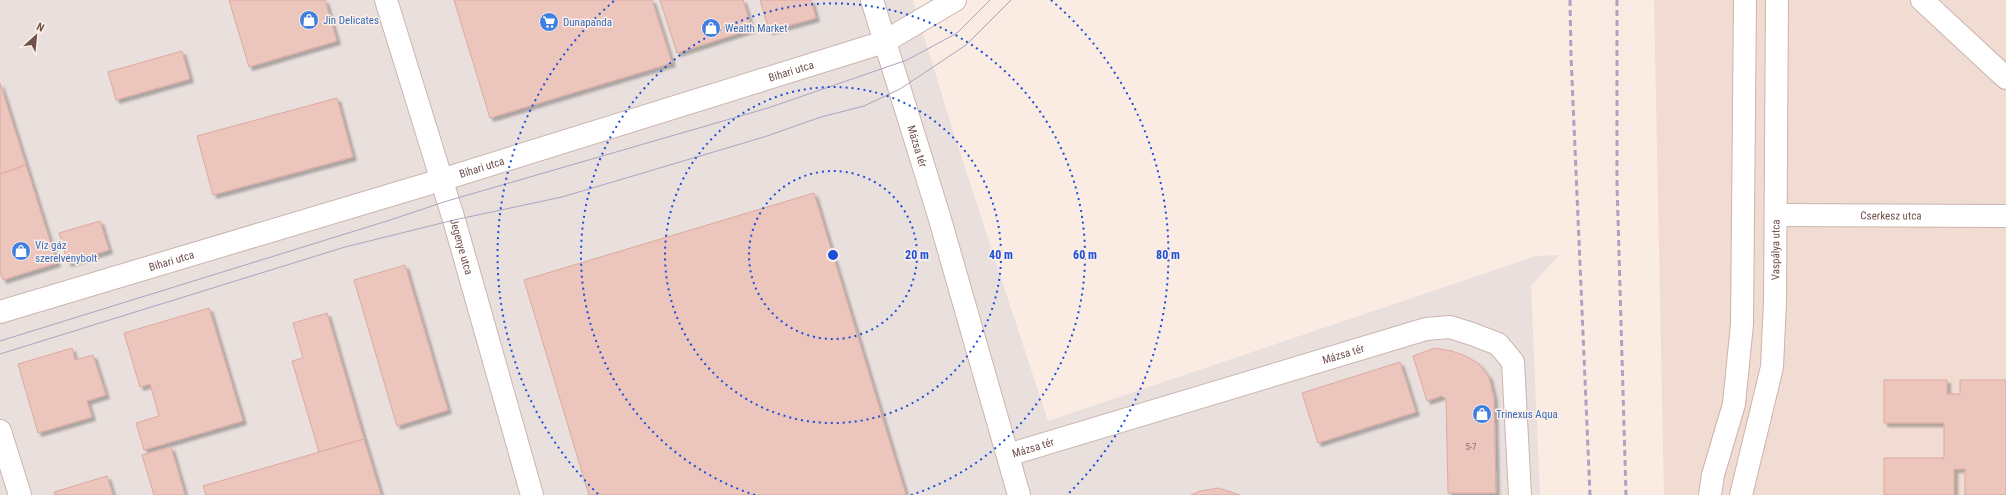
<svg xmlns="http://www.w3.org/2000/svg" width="2006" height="495" viewBox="0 0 2006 495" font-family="'Roboto Condensed',sans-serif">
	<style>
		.residential { fill: #f0dcd2 }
		.industrial { fill: #e9e0dd }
		.building { fill: #ecc5bd; stroke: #dda99f; filter: url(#shadow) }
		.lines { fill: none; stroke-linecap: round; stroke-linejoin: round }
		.minor-casing { stroke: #ccb4ad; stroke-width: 24 }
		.tertiary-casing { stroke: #ccb4ad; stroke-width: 24 }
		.secondary-casing { stroke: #ceb3ab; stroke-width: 24 }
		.minor { stroke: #fff; stroke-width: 22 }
		.tertiary { stroke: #fff; stroke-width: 22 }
		.secondary { stroke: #fff; stroke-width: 22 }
		.tram { stroke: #ada3c1; stroke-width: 1 }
		.rail { stroke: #ada3c1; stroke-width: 3; stroke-dasharray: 6 4; stroke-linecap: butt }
		.ring { fill: none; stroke: #1d4ed8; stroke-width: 2; stroke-dasharray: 2 4 }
		.labels { text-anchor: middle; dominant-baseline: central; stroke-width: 3; stroke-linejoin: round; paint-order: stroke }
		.number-label { font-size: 9px; fill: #8e6d68 }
		.shop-label { font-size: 11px; fill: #366cbe; stroke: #fdf0e8; text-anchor: start }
		.street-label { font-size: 11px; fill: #6f504b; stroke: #fdf0e8 }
		.centre { fill: #1d4ed8; stroke: #fdf0e8; stroke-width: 2 }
		.ring-label { font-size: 12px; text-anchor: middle; font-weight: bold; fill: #1d4ed8; stroke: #fdf0e8; stroke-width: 3; stroke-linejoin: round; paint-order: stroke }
	</style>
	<defs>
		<filter id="shadow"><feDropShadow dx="3.5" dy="3.5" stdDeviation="1" flood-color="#0004"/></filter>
	</defs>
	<rect width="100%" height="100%" fill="#faece3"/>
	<polygon class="residential" points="1654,0 2006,0 2006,495 1664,495"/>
	<polygon class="industrial" points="0,0 913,0 952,128 1048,421 1536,256 1559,255 1531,286 1540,495 0,495"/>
	<g class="building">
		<polygon points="229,0 325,0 337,41 249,67"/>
		<polygon points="454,0 652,0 672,63 490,118"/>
		<polygon points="660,0 743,0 752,29 677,53"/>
		<polygon points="760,0 811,0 816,18 769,31"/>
		<polygon points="182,51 190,79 116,100 108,72"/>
		<polygon points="0,83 26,165 0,174"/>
		<polygon points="337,98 353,157 213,195 197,136"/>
		<polygon points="26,165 57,263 3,280 0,272 0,174"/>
		<polygon points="814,193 906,495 589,495 524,280"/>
		<polygon points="100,221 109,250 68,263 59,233"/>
		<polygon points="405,265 448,410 397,426 354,280"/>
		<polygon points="209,308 243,421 144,450 136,423 159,416 150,384 140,387 124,333"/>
		<polygon points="327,313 364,439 319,452 292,361 303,358 293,323"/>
		<polygon points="72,348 75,360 93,355 106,395 87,401 92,417 38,433 18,364"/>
		<polygon points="1435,348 1452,351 1466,356 1479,364 1489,377 1494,398 1496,493 1448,493 1446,399 1442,396 1427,401 1413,356"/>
		<polygon points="1400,362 1416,412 1318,443 1302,393"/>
		<polygon points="1884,380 1947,380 1947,394 1960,394 1960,380 2006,380 2006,495 1965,495 1965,469 1954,469 1954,495 1884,495 1884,458 1944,458 1944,423 1884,423"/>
		<polygon points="364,439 381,495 206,495 203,486"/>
		<polygon points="171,447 185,495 154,495 142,455"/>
		<polygon points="107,476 113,495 55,495 54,492"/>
		<polygon points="1219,488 1240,495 1191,495 1200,491"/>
	</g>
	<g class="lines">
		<defs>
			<g id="minor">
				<path id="s1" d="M386 0 454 220 532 495"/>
				<path id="s2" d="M872 0 939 216 1019 495"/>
				<polyline points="1922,0 2006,78"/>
				<path id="s3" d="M1776 215 2006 216"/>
				<polyline points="0,431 20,495"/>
				<path id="s4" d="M1008 455 1426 329 1450 327 1472 334 1498 344 1513 362 1520 495"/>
			</g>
			<g id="tertiary">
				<path id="s5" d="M0 312 441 180 884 42 955 0"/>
			</g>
			<g id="secondary">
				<polyline points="1710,495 1713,475 1734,404 1742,324 1745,0"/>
				<path id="s6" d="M1741 495 1772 367 1775 301 1777 0"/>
			</g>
		</defs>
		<use href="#minor" class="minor-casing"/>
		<use href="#tertiary" class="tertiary-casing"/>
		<use href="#secondary" class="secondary-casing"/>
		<use href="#minor" class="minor"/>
		<use href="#tertiary" class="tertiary"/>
		<use href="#secondary" class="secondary"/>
		<g class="tram">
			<polyline points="0,341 387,221 447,201 768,108 907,60 957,33 990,0"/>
			<polyline points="0,354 345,247 454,220 562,197 764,137 821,117 864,106 900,89 966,45 1011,0"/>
		</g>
		<g class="rail">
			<polyline points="1570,0 1571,56 1590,495"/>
			<polyline points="1617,0 1617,184 1626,495"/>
		</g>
	</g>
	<g class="ring">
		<circle cx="833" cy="255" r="84"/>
		<circle cx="833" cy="255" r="168"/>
		<path d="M755 495A252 252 0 1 1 911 495"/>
		<path d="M598 494A335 335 0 0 1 615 0M1051 0A335 335 0 0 1 1068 494"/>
	</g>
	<defs>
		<symbol id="shop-disc" viewBox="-11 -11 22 22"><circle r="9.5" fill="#3f7fe0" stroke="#fdf0e8"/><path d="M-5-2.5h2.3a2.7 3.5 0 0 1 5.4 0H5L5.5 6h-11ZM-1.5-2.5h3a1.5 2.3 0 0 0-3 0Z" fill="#fff"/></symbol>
		<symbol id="supermarket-disc" viewBox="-11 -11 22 22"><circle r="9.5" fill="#3f7fe0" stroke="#fdf0e8"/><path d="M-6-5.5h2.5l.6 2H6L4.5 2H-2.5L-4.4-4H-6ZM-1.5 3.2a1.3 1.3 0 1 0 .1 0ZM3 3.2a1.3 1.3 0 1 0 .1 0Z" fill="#fff"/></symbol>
	</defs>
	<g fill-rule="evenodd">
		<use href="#shop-disc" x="298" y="9" width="22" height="22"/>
		<use href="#supermarket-disc" x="538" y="11" width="22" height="22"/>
		<use href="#shop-disc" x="700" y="17" width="22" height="22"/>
		<use href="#shop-disc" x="10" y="240" width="22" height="22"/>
		<use href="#shop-disc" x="1471" y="403" width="22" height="22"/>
	</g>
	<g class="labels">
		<g class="number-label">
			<text x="1471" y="447">5-7</text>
		</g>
		<g class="shop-label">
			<text x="323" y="20">Jin Delicates</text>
			<text x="563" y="22">Dunapanda</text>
			<text x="725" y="28">Wealth Market</text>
			<text x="35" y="245">Víz gáz<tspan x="35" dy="13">szerelvénybolt</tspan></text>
			<text x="1496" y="414">Trinexus Aqua</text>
		</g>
		<g class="street-label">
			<text stroke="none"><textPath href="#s5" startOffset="827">Bihari utca</textPath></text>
			<text stroke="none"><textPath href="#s2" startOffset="153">Mázsa tér</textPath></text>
			<text stroke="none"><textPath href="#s5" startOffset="503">Bihari utca</textPath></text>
			<text stroke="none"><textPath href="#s3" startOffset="115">Cserkesz utca</textPath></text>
			<text stroke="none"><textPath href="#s1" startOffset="258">Jegenye utca</textPath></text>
			<text stroke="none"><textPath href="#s6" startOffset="249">Vaspálya utca</textPath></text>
			<text stroke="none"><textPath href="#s5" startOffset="179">Bihari utca</textPath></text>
			<text stroke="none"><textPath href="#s4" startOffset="350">Mázsa tér</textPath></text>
			<text stroke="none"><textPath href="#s4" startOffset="26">Mázsa tér</textPath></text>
		</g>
	</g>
	<circle cx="833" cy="255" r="6" class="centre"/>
	<g class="ring-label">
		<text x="917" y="259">20 m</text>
		<text x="1001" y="259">40 m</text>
		<text x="1085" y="259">60 m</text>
		<text x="1168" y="259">80 m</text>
	</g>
	<g transform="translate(36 36) rotate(27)" stroke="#fdf0e8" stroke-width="3" paint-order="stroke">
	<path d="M0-3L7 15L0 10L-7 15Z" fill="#6f504b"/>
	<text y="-6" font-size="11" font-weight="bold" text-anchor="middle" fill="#6f504b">N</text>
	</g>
</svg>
